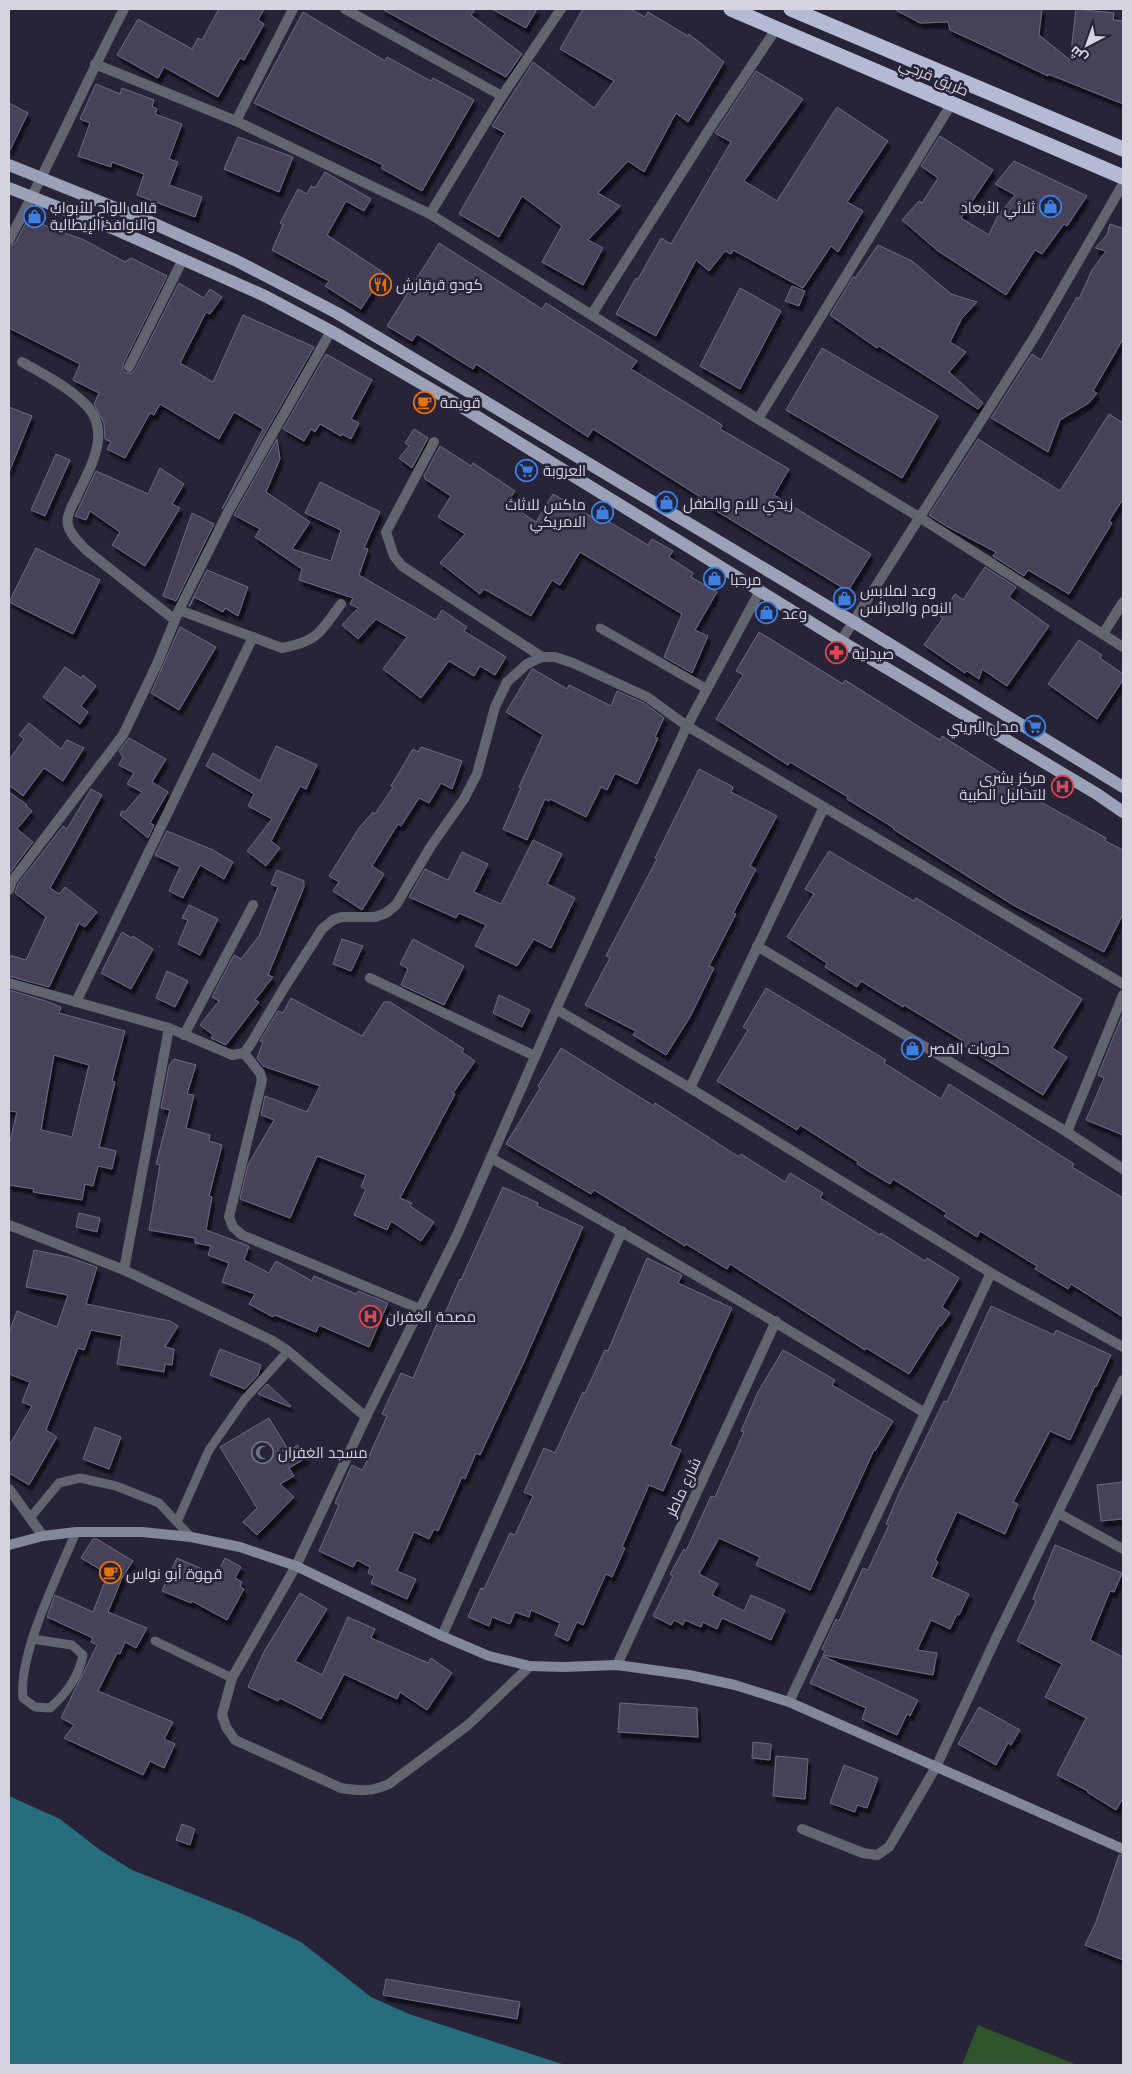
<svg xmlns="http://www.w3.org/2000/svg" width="1132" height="2074" viewBox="0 0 1132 2074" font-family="Helvetica,Cairo,sans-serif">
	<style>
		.green { fill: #2f532b }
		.water { fill: #266d7d }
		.building { fill: #464358; stroke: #6d6a81; fill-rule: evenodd; filter: url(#shadow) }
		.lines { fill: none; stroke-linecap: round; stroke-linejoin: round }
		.lane { stroke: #62656f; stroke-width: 9 }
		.street { stroke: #62656f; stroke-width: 10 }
		.secondary { stroke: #828897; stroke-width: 10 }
		.primary { stroke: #9ba2b7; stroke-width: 12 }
		.highway { stroke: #b2bbd3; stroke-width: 15 }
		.labels { text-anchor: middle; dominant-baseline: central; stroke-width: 5; stroke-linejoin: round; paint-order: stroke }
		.street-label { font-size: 15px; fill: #d5d3e0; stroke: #272438 }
		.poi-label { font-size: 15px; fill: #d5d3e0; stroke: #272438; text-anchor: start }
	</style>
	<defs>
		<filter id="shadow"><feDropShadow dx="3" dy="5.5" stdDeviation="1" flood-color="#0009"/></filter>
	</defs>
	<rect width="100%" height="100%" fill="#272438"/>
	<polygon class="green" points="978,2025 1077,2065 962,2065"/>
	<polygon class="water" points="9,1796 60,1819 100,1850 132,1870 245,1915 301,1942 371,1997 409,2014 565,2065 9,2065"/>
	<g class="building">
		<polygon points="219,9 264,9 258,20 264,24 244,60 240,58 218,97 164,67 158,78 117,55 138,19 192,49 198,38 202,40"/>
		<polygon points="382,9 475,9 471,15 522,54 506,77"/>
		<polygon points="492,9 537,9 526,28"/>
		<polygon points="583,9 630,9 645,17 648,12 688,36 689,34 724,62 688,122 676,113 644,172 628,161 598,193 620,206 588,240 603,248 583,285 542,262 562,226 522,196 499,237 459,214 505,133 492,126 533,62 594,108 614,81 560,49"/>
		<polygon points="894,9 1042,9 1039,35 1070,60 1076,9 1114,13 1113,20 1123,21 1123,104 1048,74 1048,76 987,47 950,30 948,22 920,23"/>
		<polygon points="303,12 385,61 387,57 431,81 433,78 474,100 422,191 381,168 383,165 254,103"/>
		<polygon points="756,71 803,99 744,181 777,201 837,107 888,141 847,202 863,211 838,252 831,246 803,288 733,250 731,254 725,251 709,271 696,260 656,336 616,314 636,278 638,279 661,238 671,244 731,142 715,133"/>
		<polygon points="96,84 120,94 122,88 154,100 152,106 157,109 155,114 182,124 169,159 178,162 169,185 202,197 195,217 137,195 144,174 112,162 111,167 78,156 90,123 80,119"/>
		<polygon points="9,103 28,113 9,152"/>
		<polygon points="940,136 993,170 961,218 989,235 997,217 1015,195 995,184 1014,161 1087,196 1067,226 1064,224 1042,254 1035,250 1006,295 938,251 902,220 919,201 922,203 938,178 921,166"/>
		<polygon points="238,137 293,157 279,192 224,169"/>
		<polygon points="325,172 371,199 364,211 346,201 327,235 384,273 361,309 325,286 329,281 272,250 283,225 280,223 298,189 307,194 311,186 315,188"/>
		<polygon points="28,219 84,240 125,262 131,258 167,276 123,364 123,370 126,373 132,373 135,370 179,283 204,298 210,289 222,297 210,314 206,312 180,363 213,382 243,315 314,347 222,509 263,429 234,412 219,439 160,404 154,415 150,413 125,458 107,449 111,442 105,439 104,423 94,404 99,393 73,380 80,364 9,328 9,247 15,243"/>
		<polygon points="1110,224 1122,228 1123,226 1123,339 1093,391 1097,393 1089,403 1060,420 1048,452 991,418 1032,354 1041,360 1077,297 1079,299 1092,270 1106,251 1095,248 1107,235"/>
		<polygon points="439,243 542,309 546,303 637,361 631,369 722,425 720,429 789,469 774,495 871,554 848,591 700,501 702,498 593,429 588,437 476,364 473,369 417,334 412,341 387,326"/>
		<polygon points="878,245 912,261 951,294 977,302 962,318 950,342 966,352 949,372 983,403 978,409 879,346 877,348 830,315 853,277 855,278"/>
		<polygon points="792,286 805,291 799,306 785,301"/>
		<polygon points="740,288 781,311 740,389 700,366"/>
		<polygon points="822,348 938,416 902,478 786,410"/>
		<polygon points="326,354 372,380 351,419 359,423 351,439 342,434 341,436 320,424 315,432 311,429 304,441 283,429"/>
		<polygon points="9,407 32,416 9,472"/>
		<polygon points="1109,414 1123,423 1123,499 1109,521 1112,523 1069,594 1028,570 1024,576 993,556 996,552 948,527 929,515 978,439 1060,491"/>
		<polygon points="414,429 428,438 412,468 399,458 409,446 405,443"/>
		<polygon points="277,439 280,459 266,492 310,522 292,549 331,561 341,530 305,513 320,482 380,512 364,548 368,549 359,575 436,620 442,610 467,627 464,631 506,657 495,675 480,666 474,676 449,661 421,698 383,669 407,637 376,619 358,639 342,625 358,608 350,604 353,598 299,580 302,569 255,537 260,529 234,515"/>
		<polygon points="440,446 471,466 473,463 515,491 507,503 536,522 553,494 604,524 606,520 648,545 652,539 673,551 669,557 693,573 691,577 717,592 695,630 708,636 692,673 664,657 682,614 580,552 560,585 552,580 531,616 484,589 480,594 440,563 465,534 438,517 451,496 425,479 424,476"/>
		<polygon points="56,454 70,460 45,516 31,510"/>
		<polygon points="160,468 184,484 172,504 180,508 145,566 112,545 120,532 90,511 86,520 75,516 96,471 148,494"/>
		<polygon points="192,513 214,524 176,601 163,596"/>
		<polygon points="36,548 100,580 73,634 9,602"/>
		<polygon points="985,567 1016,587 1009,597 1049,626 1007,686 982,669 979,679 967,671 965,673 924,645 943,618 940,616 955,594 963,600"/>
		<polygon points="207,570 248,587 238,616 225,608 223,612 194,597 190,606 189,606"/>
		<polygon points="180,627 216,647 179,710 151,693"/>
		<polygon points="759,632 843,684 845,680 940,740 942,736 1039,797 1037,800 1106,838 1105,841 1123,850 1123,914 1104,952 1013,905 893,829 894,828 847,799 848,797 790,762 788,765 716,719 743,675 736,671"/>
		<polygon points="1079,640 1102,655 1100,658 1123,674 1123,680 1097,719 1048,684"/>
		<polygon points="65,667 81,678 83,675 96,686 81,706 88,712 80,724 43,697"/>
		<polygon points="532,669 533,669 567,689 569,685 611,706 617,691 644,703 664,718 655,737 658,738 637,784 615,773 607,790 601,787 586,817 550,799 549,801 545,799 527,840 503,829 521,788 519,787 543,735 506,712"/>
		<polygon points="29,723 61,749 67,740 84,748 63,781 44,768 23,796 9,785 9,760 24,739 19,735"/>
		<polygon points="129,738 166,759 152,782 168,792 150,823 154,825 148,838 120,815 122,811 125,812 142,792 127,784 134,773 119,765 123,757 119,751"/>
		<polygon points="276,746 317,765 306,789 300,786 271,841 280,848 266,866 247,851 272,819 248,806 254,794 206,766 213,753 260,781"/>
		<polygon points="421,747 462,761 452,789 441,783 429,803 419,798 401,826 398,824 372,866 384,874 362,910 333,891 339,882 329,876 359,828 373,812 375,814 393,787 391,786 413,749 418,752"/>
		<polygon points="699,769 733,787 731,792 777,816 750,866 756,869 733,913 736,914 709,966 714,968 690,1017 666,1055 633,1035 636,1031 585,1005 610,958 606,956 657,859 655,858"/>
		<polygon points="91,789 102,795 50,888 59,894 65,887 97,912 85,927 79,923 49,987 9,976 9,955 26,960 46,917 15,893 18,884 63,826 67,829"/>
		<polygon points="9,792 27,805 26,806 32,811 17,829 33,842 9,874"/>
		<polygon points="167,831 213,850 233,862 224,879 200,865 183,898 169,891 180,867 155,855"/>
		<polygon points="533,840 562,854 547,884 575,898 551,948 534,939 517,966 475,946 486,925 459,913 456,918 409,897 425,869 448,880 462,852 488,864 474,892 501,904"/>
		<polygon points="829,851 914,901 916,898 1082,999 1052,1048 1067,1057 1043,1095 961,1044 963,1041 904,1005 903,1007 861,981 857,987 825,967 827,963 787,937 814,894 805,889"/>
		<polygon points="277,870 304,881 304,887 268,975 273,977 255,1000 259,1002 226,1045 211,1038 213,1035 200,1025 219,1001 212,997 234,955 241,959 259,936 278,887 271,884"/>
		<polygon points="189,905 218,919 200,955 178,944 188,920 182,918"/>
		<polygon points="122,932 132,938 133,936 153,949 131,989 101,973"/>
		<polygon points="342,939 363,946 351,971 333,964"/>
		<polygon points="413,939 464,966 444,1005 401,985 408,969 400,964"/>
		<polygon points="167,971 188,981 175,1007 156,998"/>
		<polygon points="766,988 886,1060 884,1063 941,1099 949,1084 1074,1164 1072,1167 1123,1198 1123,1317 1071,1284 1068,1289 1035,1269 1037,1266 980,1231 977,1237 944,1216 947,1213 893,1179 890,1184 857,1164 858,1162 800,1125 797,1130 717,1081 748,1030 743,1027"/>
		<path d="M9 990 43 1000 61 1007 59 1013 125 1031 112 1081 115 1082 99 1147 116 1151 112 1169 98 1166 93 1186 85 1184 82 1200 33 1192 34 1189 9 1185V1145L17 1112 9 1111ZM54 1055 89 1065 72 1137 41 1130Z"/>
		<polygon points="499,995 530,1010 522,1027 493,1013"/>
		<polygon points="291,998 362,1036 384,1002 390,1002 464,1049 462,1052 475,1061 453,1093 455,1094 400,1198 412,1203 410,1206 434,1222 421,1241 391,1221 387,1230 354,1215 366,1189 361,1187 366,1175 317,1156 290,1218 240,1199 248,1165 274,1120 261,1115 265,1096 307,1112 320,1086 263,1066 257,1058 263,1042 260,1041 278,1011 283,1013"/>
		<polygon points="1123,1014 1123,1135 1086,1120 1104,1078 1098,1075"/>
		<polygon points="561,1048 654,1106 655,1103 739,1157 741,1154 785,1182 790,1173 823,1193 820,1198 880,1235 881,1233 925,1261 927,1258 959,1278 942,1307 950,1313 941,1326 940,1325 909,1374 866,1348 865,1350 730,1264 727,1269 686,1244 685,1246 594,1190 591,1194 506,1144 540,1088 538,1086"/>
		<polygon points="174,1059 196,1065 187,1094 194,1095 186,1128 210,1135 209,1141 222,1145 209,1196 212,1197 206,1230 249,1246 244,1260 269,1273 276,1261 312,1281 314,1276 356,1294 358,1291 388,1303 369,1347 319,1325 316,1332 275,1315 273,1317 249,1304 255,1294 222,1282 229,1263 208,1255 211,1246 195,1243 195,1238 149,1230 160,1165 156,1164 170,1110 161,1108 169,1066"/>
		<polygon points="503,1187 538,1203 537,1206 583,1227 523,1364 480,1455 476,1453 465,1479 462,1477 438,1531 434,1529 429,1539 414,1532 397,1571 416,1579 407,1599 371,1583 374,1576 368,1573 370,1567 357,1560 353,1567 319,1551 339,1505 335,1503 352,1465 362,1470 365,1465 387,1416 382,1414 401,1373 413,1378 438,1321 441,1322 460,1279 461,1280"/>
		<polygon points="79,1213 100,1218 97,1232 76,1227"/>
		<polygon points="34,1250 68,1257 97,1267 86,1304 170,1321 178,1326 165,1347 174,1349 172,1365 165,1364 164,1372 117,1364 122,1336 91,1330 84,1350 78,1348 46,1430 57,1437 29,1485 9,1473 9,1446 32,1406 22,1402 30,1382 9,1374 9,1333 17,1311 57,1327 68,1295 26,1287"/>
		<polygon points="647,1258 682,1275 678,1283 732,1308 670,1445 681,1450 663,1491 649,1485 622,1547 625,1548 612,1577 606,1574 583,1625 577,1622 568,1641 555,1635 560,1623 531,1610 529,1617 515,1612 510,1624 492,1617 489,1626 468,1617 481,1588 484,1589 510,1533 515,1535 533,1496 524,1492 544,1448 555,1453 583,1392 585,1393 605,1350 608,1351"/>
		<polygon points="991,1306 1054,1335 1056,1330 1111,1355 1096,1387 1095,1386 1070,1440 1050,1431 1013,1502 1018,1504 1005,1534 957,1512 935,1560 938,1562 931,1577 969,1594 959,1615 957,1614 950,1629 931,1620 917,1650 937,1653 933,1675 823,1655 825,1651 822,1649 836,1619 839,1621 863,1568 868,1570 889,1525 886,1524 900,1491 944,1401 947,1402"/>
		<polygon points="220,1349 261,1365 258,1375 245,1389 210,1375"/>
		<polygon points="783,1350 835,1380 832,1385 893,1421 875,1451 874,1450 810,1590 756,1565 760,1557 719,1538 699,1574 718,1584 712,1595 744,1611 751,1595 785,1610 771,1640 722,1618 717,1629 703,1622 701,1627 685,1620 683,1625 674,1620 671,1625 653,1616 673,1576 670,1574 684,1549 686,1551 711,1496 715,1497 744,1432 741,1431 758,1392"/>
		<polygon points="267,1384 291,1406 290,1407 258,1394"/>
		<polygon points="269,1418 289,1451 298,1445 306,1458 289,1468 294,1476 280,1484 294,1497 257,1535 243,1522 257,1508 220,1447"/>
		<polygon points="95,1427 121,1437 109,1469 83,1459"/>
		<polygon points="1123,1482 1123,1519 1101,1521 1097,1485"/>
		<polygon points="93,1539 97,1539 133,1561 122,1578 108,1612 147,1628 136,1648 125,1642 120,1654 117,1653 98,1691 173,1722 164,1739 175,1744 164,1768 150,1761 143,1775 64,1738 74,1725 61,1718 97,1645 91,1642 93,1638 47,1617 55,1595 93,1612 108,1574 81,1558"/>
		<polygon points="1055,1545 1122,1573 1114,1592 1110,1591 1090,1640 1123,1657 1123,1798 1116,1810 1087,1792 1088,1791 1057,1775 1086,1718 1045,1697 1062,1664 1017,1641 1036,1601 1033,1599"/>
		<polygon points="177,1558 216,1575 225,1558 241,1567 235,1578 242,1582 240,1586 244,1589 227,1620 192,1601 191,1603 162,1591"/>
		<polygon points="300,1593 327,1609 295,1661 322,1675 348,1617 375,1629 371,1638 428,1663 431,1658 452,1673 427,1710 400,1692 397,1699 344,1674 321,1719 280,1698 278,1701 248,1687 265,1650"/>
		<polygon points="823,1656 918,1700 910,1716 907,1714 897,1735 862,1719 866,1708 810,1683"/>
		<polygon points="620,1703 697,1708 698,1737 618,1732"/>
		<polygon points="979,1707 1020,1730 1011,1745 1008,1743 996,1765 958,1744"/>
		<polygon points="753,1742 771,1744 770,1760 752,1758"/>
		<polygon points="776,1756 808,1759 805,1799 773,1796"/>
		<polygon points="844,1765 878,1778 867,1808 857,1805 855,1812 830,1803"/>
		<polygon points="182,1824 195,1829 190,1845 176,1840"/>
		<polygon points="1119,1855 1123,1856 1123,1960 1085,1945 1096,1922"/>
		<polygon points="386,1979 520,2002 517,2019 383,1995"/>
	</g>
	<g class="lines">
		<g class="lane">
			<polyline points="600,628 707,689"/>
			<polyline points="30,1518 59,1483 80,1478 116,1486 159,1503 191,1537"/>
			<polyline points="177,1522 209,1450 244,1400 288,1351"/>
			<path d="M32 1639 72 1645 83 1655C79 1676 66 1694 50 1708L35 1707 23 1698C18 1654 58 1575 76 1532"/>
			<polyline points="155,1641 232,1678"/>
		</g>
		<g class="street">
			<polyline points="345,9 502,96"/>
			<polyline points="95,64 236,121 430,214 758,419 919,517 1123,647"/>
			<polyline points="236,121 293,9"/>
			<polyline points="430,214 502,96 561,9"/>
			<path d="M9 240C50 165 84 85 124 9"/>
			<polyline points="592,314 710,128 776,29"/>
			<path d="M22 362C43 374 65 385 83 402 115 431 89 469 75 500 71 507 66 517 68 525 70 535 80 543 86 550L175 620"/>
			<polyline points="129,367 183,259"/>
			<polyline points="758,419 952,103"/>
			<polyline points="434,442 386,532 394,556 402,566 542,657"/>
			<path d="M179 610 282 648C319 641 320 632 341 604"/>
			<polyline points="1103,634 1123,602"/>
			<polyline points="841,641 1035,336 1123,184"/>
			<polyline points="9,890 12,881 123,735 157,664 179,610 229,510 331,331"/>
			<polyline points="757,946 1067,1132 1123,1169"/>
			<polyline points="370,978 535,1056"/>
			<polyline points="9,983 169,1028 232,1055 244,1053 250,1045 284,988 322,929 333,920 341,917 375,917 386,913 396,905 431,846 464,799 477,774 495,707 507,682 527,664 542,657 555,657 573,663 647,697 687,726 1123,984"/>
			<polyline points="76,1002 253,637"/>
			<polyline points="556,1009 690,1088 991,1273 1123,1347"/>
			<polyline points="184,1035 253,905"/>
			<polyline points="244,1053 260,1073 262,1080 229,1217 233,1227 242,1235 420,1309"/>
			<polyline points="690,1088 824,807"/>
			<polyline points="1067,1132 1123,995"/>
			<path d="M491 1158C638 1240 782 1325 925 1413"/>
			<polyline points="9,1225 124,1270 271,1340 288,1351 366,1417"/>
			<polyline points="124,1270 169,1028"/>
			<polyline points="9,1489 43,1536"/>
			<polyline points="1058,1513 1123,1549"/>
			<polyline points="442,1636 622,1231"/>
			<polyline points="617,1665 776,1321"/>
			<path d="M530 1666 468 1725 389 1784C371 1792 360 1791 341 1788L235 1740 226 1727 222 1715 232 1678 296 1566 366 1417 457 1235 556 1009 687 726 760 591"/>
			<polyline points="789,1702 991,1273"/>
			<polyline points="802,1829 863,1853 877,1855 889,1847 936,1767 997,1636 1123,1380"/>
		</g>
		<polyline class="secondary" points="9,1545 43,1536 76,1532 142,1532 191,1537 240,1547 296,1566 442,1636 489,1656 530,1666 563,1667 617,1665 689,1675 735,1685 789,1702 1123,1849"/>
		<g class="primary">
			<polyline points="9,165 148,221 237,261 337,313 852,621 1123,787"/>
			<polyline points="9,188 119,231 265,296 331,331 455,403 841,641 1097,794 1123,812"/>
		</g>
		<g class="highway">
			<polyline points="731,9 1123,177"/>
			<polyline points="791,9 1123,149"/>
		</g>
	</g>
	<defs>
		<symbol id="shop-ring" viewBox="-11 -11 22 22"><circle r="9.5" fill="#272438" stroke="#3f7fe0" stroke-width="1.5"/><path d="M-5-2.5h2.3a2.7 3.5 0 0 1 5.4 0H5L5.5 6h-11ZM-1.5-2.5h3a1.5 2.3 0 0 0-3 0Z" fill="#3f7fe0"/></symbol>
		<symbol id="restaurant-ring" viewBox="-11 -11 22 22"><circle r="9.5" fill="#272438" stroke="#e8710a" stroke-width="1.5"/><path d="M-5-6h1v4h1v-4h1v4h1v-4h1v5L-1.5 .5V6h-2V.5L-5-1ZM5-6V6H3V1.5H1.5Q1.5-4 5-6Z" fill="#e8710a"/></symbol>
		<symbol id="cafe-ring" viewBox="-11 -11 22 22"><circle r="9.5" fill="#272438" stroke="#e8710a" stroke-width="1.5"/><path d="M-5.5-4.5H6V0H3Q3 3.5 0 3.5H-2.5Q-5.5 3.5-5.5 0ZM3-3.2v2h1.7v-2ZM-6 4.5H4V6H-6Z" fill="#e8710a"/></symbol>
		<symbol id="supermarket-ring" viewBox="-11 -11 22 22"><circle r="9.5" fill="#272438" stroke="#3f7fe0" stroke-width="1.5"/><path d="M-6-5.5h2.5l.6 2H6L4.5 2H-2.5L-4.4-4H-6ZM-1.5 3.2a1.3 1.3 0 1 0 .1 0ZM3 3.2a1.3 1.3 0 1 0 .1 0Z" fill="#3f7fe0"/></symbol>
		<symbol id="pharmacy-ring" viewBox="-11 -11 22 22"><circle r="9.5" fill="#272438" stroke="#e0444e" stroke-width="1.5"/><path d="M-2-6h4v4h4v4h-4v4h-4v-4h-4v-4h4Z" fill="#e0444e"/></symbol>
		<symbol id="hospital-ring" viewBox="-11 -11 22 22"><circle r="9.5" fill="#272438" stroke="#e0444e" stroke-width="1.5"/><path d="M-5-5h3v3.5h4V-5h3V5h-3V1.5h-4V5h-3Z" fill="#e0444e"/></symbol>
		<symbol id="mosque-ring" viewBox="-11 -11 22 22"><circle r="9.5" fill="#272438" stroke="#6b7280" stroke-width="1.5"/><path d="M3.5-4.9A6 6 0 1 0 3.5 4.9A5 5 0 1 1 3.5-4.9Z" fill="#6b7280"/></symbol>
	</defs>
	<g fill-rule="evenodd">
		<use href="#shop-ring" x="1038" y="194" width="25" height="25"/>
		<use href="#shop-ring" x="22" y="204" width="25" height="25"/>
		<use href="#restaurant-ring" x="368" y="272" width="25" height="25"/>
		<use href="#cafe-ring" x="412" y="390" width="25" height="25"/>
		<use href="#supermarket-ring" x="514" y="458" width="25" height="25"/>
		<use href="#shop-ring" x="654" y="490" width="25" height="25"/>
		<use href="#shop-ring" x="590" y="500" width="25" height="25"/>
		<use href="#shop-ring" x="702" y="566" width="25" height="25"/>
		<use href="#shop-ring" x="832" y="586" width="25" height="25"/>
		<use href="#shop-ring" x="754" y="600" width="25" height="25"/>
		<use href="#pharmacy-ring" x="824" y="640" width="25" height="25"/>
		<use href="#supermarket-ring" x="1022" y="714" width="25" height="25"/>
		<use href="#hospital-ring" x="1050" y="774" width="25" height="25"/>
		<use href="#shop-ring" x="900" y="1036" width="25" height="25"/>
		<use href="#hospital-ring" x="358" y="1304" width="25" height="25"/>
		<use href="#mosque-ring" x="250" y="1440" width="25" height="25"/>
		<use href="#cafe-ring" x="98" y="1560" width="25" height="25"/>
	</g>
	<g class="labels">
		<g class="street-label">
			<text transform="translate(934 77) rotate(23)">طريق قرجي</text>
			<text transform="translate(683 1487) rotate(-65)">شارع ماطر</text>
		</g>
		<g class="poi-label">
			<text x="50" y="207">قاله الواح للأبواب<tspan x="50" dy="17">والنوافذ الإيطالية</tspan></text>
			<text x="1035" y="207" text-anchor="end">ثلاثي الأبعاد</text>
			<text x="396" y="284">كودو قرقارش</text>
			<text x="440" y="402">قويمة</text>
			<text x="543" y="470">العروبة</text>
			<text x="683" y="503">زيدي للام والطفل</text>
			<text x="586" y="504" text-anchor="end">ماكس للاثاث<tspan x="586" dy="17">الامريكي</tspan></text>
			<text x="730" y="579">مرحبا</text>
			<text x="860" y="590">وعد لملابس<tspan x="860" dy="17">النوم والعرائس</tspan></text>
			<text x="782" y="613">وعد</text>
			<text x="852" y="653">صيدلية</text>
			<text x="1019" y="726" text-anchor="end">محل البريني</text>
			<text x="1046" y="777" text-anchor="end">مركز بشرى<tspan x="1046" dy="17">للتحاليل الطبية</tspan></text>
			<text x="929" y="1048">حلويات القصر</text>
			<text x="386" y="1316">مصحة الغفران</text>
			<text x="278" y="1452">مسجد الغفران</text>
			<text x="126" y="1573">قهوة أبو نواس</text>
		</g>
	</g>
	<rect width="1132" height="2074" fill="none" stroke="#d5d3e0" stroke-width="20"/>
	<g transform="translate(1087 45) rotate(221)" stroke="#272438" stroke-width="4" paint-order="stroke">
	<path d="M0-4L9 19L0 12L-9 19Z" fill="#d5d3e0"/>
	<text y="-8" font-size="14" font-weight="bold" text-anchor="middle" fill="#d5d3e0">ش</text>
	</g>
</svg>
